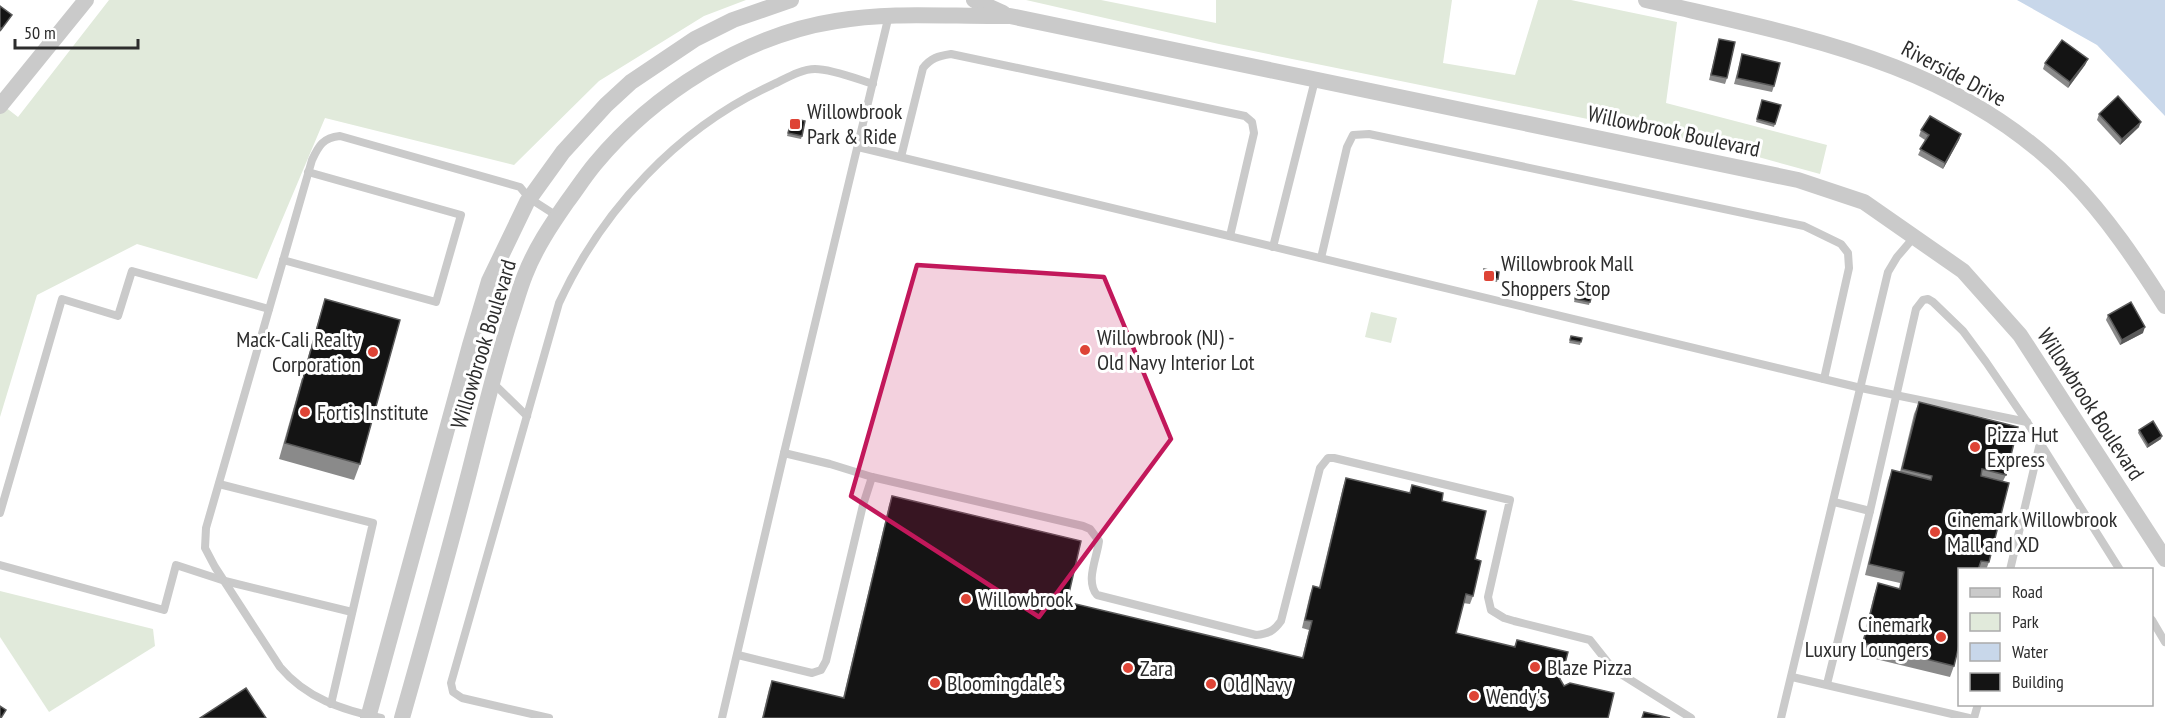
<svg xmlns="http://www.w3.org/2000/svg" width="2165" height="718" viewBox="0 0 2165 718" font-family="'PT Sans Narrow',sans-serif">
	<style>
		.green { fill: #e1eadb }
		.water { fill: #c8d7ea }
		.lines { fill: none; stroke-linecap: round; stroke-linejoin: round }
		.service { stroke: #cacaca; stroke-width: 8 }
		.minor { stroke: #cacaca; stroke-width: 16 }
		.wall { fill: #8a8a8a }
		.shaded-wall { fill: #5a5a5a }
		.building { fill: #141414; stroke: #5a5a5a; stroke-width: 1.5 }
		.marked { fill: #c2185b; fill-opacity: 0.2; stroke: #c2185b; stroke-width: 4.5; stroke-linejoin: round }
		.poi-dot { fill: #de4436; stroke: #fff; stroke-width: 2 }
		.labels { text-anchor: middle; dominant-baseline: central; stroke-width: 6; stroke-linejoin: round; paint-order: stroke }
		.street-label { font-size: 22px; fill: #2d2d2d; stroke: #fff }
		.poi-label { font-size: 22px; fill: #2d2d2d; stroke: #fff; text-anchor: start }
	</style>
	<rect width="100%" height="100%" fill="#fff"/>
	<g class="green">
		<polygon points="109,0 746,0 704,16 599,81 514,165 325,118 257,279 137,244 37,295 0,417 0,103 18,117"/>
		<polygon points="1026,0 1101,0 1216,23 1216,0 1452,0 1443,63 1515,75 1538,0 1571,0 1677,22 1666,103 1827,145 1820,174 1715,145 1219,44"/>
		<polygon points="1371,312 1397,318 1391,343 1365,337"/>
		<polygon points="0,591 153,629 155,646 49,712 0,637"/>
	</g>
	<polygon class="water" points="2017,0 2165,0 2165,116 2097,45"/>
	<g class="lines">
		<g class="service">
			<polyline points="858,147 1861,388 2027,422"/>
			<path d="M901 157 923 68C931 58 938 56 951 54L1245 116 1252 122 1254 133 1230 236"/>
			<polyline points="1273,247 1315,80"/>
			<polyline points="1321,258 1347,147 1353,135 1369,134 1804,226 1841,244 1848,253 1849,268 1824,379"/>
			<polyline points="283,260 436,302 461,215 308,172"/>
			<polyline points="492,382 527,416"/>
			<path d="M784 453 830 464 872 477 1083 526 1090 529 1099 541C1097 558 1085 581 1097 595L1256 635C1268 634 1274 631 1281 621L1320 468 1328 458H1334L1510 500 1488 597 1491 610 1504 618 1514 621 1590 640 1613 669 1691 718"/>
			<polyline points="219,484 373,523 331,704"/>
			<polyline points="1834,502 1870,511"/>
			<polyline points="0,513 62,299 118,316 132,271 269,309"/>
			<polyline points="0,565 164,610 176,565 225,581 352,612"/>
			<polyline points="2010,570 2040,443"/>
			<polyline points="2152,620 2165,642"/>
			<polyline points="738,655 812,673 821,670 826,661 863,505 872,477"/>
			<polyline points="1792,677 1969,718"/>
			<polyline points="1827,684 1870,511 1916,309 1923,300 1928,299 1933,302 1963,331 1986,362 2027,422 2120,570"/>
			<path d="M381 718C342 710 306 698 280 667L215 567 205 548 206 528 312 160C319 145 323 138 340 136L520 187 529 198 557 216"/>
			<path d="M549 718 462 698 453 692 451 683 559 303C602 210 678 128 772 85 785 79 801 69 815 69 832 69 857 79 873 84"/>
			<polyline points="722,718 784,453 889,15"/>
			<polyline points="1781,718 1888,272 1897,257 1915,236"/>
			<polyline points="1974,718 1978,704"/>
		</g>
		<g class="minor">
			<polyline points="974,0 1003,13"/>
			<path d="M1646 0C1799 36 1955 61 2070 179 2107 217 2137 262 2165 306"/>
			<polyline points="0,106 86,0"/>
			<polyline points="368,718 470,345 489,281 527,202 563,152 606,105 631,82 695,39 733,20 791,0"/>
			<path d="M402 718C425 637 448 555 469 473 482 422 494 371 510 320 515 306 519 290 525 275 535 249 551 225 567 202 576 190 585 176 595 164 653 94 745 35 836 21 893 11 952 17 1010 16L1798 180 1864 202 1963 271 2020 335 2165 559"/>
		</g>
	</g>
	<g class="wall">
		<polygon points="1719,39 1727,78 1725,84 1709,80"/>
		<polygon points="1742,54 1774,86 1772,92 1734,84"/>
		<polygon points="2088,59 2085,65 2068,88 2043,69 2045,63"/>
		<polygon points="1762,100 1781,105 1774,127 1756,122"/>
		<polygon points="2099,114 2139,127 2120,145 2097,120"/>
		<polygon points="792,118 802,136 801,139 787,136"/>
		<polygon points="1921,130 1961,134 1959,140 1943,169 1918,155 1925,140 1919,136"/>
		<polygon points="1484,269 1499,272 1497,282 1482,279"/>
		<polygon points="1577,290 1592,294 1589,305 1574,302"/>
		<polygon points="325,299 360,464 354,480 279,459 320,315"/>
		<polygon points="2108,315 2143,333 2120,345 2106,320"/>
		<polygon points="1571,336 1582,338 1580,345 1569,343"/>
		<polygon points="1919,402 2006,475 2003,481 1989,562 1986,570 1959,570 1954,666 1950,677 1859,655 1874,595 1878,583 1899,589 1900,583 1865,575 1888,481 1892,470 1900,472 1914,414"/>
		<polygon points="2139,430 2161,439 2147,448 2138,433"/>
		<polygon points="1346,478 1410,493 1412,485 1442,501 1475,559 1473,596 1470,604 1463,603 1456,633 1514,647 1517,640 1560,679 1564,686 1608,718 762,718 769,689 772,681 843,698 889,505 892,496 1067,602 1302,658 1309,630 1302,628 1310,594 1313,586 1319,587 1343,487"/>
	</g>
	<g class="shaded-wall">
		<polygon points="2088,59 2085,65 2068,88 2070,82"/>
		<polygon points="2141,122 2139,127 2120,145 2122,139"/>
		<polygon points="1961,134 1959,140 1943,169 1945,163"/>
		<polygon points="2145,327 2143,333 2120,345 2122,340"/>
		<polygon points="2162,436 2161,439 2147,448 2148,445"/>
		<polygon points="1563,671 1560,679 1557,674"/>
	</g>
	<g class="building">
		<polygon points="0,6 12,15 0,31 1,28 0,27"/>
		<polygon points="1719,39 1735,42 1727,78 1711,75"/>
		<polygon points="2062,40 2088,59 2070,82 2045,63"/>
		<polygon points="1742,54 1780,63 1774,86 1737,78"/>
		<polygon points="2118,96 2141,122 2122,139 2099,114"/>
		<polygon points="1762,100 1781,105 1775,124 1757,119"/>
		<polygon points="1930,116 1961,134 1945,163 1920,149 1929,135 1921,130"/>
		<polygon points="792,118 805,121 802,136 788,133"/>
		<polygon points="1484,269 1499,272 1498,279 1483,276"/>
		<polygon points="1577,290 1592,294 1590,302 1575,299"/>
		<polygon points="325,299 400,320 360,464 285,443"/>
		<polygon points="2131,302 2145,327 2122,340 2108,315"/>
		<polygon points="1571,336 1582,338 1581,342 1570,340"/>
		<polygon points="1919,402 2018,427 2006,475 1982,469 1981,476 2009,483 1989,562 1981,561 1978,570 1959,570 1959,645 1954,666 1863,643 1878,583 1900,589 1904,572 1869,564 1892,470 1931,480 1932,476 1902,469"/>
		<polygon points="2153,421 2162,436 2148,445 2139,430"/>
		<polygon points="1346,478 1410,493 1412,485 1443,493 1442,501 1486,511 1475,559 1481,561 1473,596 1466,594 1456,633 1515,647 1517,640 1568,652 1563,671 1557,674 1564,686 1570,683 1614,693 1608,718 763,718 772,681 844,698 892,496 1081,541 1067,602 1303,658 1312,621 1305,620 1313,586 1320,588"/>
		<polygon points="246,688 266,718 200,718"/>
		<polygon points="0,706 6,710 1,718 0,718"/>
		<polygon points="1644,712 1670,718 1642,718"/>
	</g>
	<path class="marked" d="M917 265 1104 277 1171 439 1039 617 851 496Z"/>
	<g class="poi-dot">
		<rect x="789" y="118" width="12" height="12" rx="3"/>
		<rect x="1483" y="270" width="12" height="12" rx="3"/>
		<circle cx="1085" cy="350" r="6"/>
		<circle cx="373" cy="352" r="6"/>
		<circle cx="305" cy="412" r="6"/>
		<circle cx="1975" cy="447" r="6"/>
		<circle cx="1935" cy="532" r="6"/>
		<circle cx="966" cy="599" r="6"/>
		<circle cx="1941" cy="637" r="6"/>
		<circle cx="1535" cy="667" r="6"/>
		<circle cx="1128" cy="668" r="6"/>
		<circle cx="935" cy="683" r="6"/>
		<circle cx="1211" cy="684" r="6"/>
		<circle cx="1474" cy="696" r="6"/>
	</g>
	<g class="labels">
		<g class="street-label">
			<text transform="translate(1954 73) rotate(28)">Riverside Drive</text>
			<text transform="translate(1674 131) rotate(12)">Willowbrook Boulevard</text>
			<text transform="translate(483 344) rotate(-73)">Willowbrook Boulevard</text>
			<text transform="translate(2091 404) rotate(57)">Willowbrook Boulevard</text>
		</g>
		<g class="poi-label">
			<text x="807" y="111">Willowbrook<tspan x="807" dy="25">Park &amp; Ride</tspan></text>
			<text x="1501" y="263">Willowbrook Mall<tspan x="1501" dy="25">Shoppers Stop</tspan></text>
			<text x="1097" y="337">Willowbrook (NJ) -<tspan x="1097" dy="25">Old Navy Interior Lot</tspan></text>
			<text x="361" y="339" text-anchor="end">Mack-Cali Realty<tspan x="361" dy="25">Corporation</tspan></text>
			<text x="317" y="412">Fortis Institute</text>
			<text x="1987" y="434">Pizza Hut<tspan x="1987" dy="25">Express</tspan></text>
			<text x="1947" y="519">Cinemark Willowbrook<tspan x="1947" dy="25">Mall and XD</tspan></text>
			<text x="978" y="599">Willowbrook</text>
			<text x="1929" y="624" text-anchor="end">Cinemark<tspan x="1929" dy="25">Luxury Loungers</tspan></text>
			<text x="1547" y="667">Blaze Pizza</text>
			<text x="1140" y="668">Zara</text>
			<text x="947" y="683">Bloomingdale's</text>
			<text x="1223" y="684">Old Navy</text>
			<text x="1486" y="696">Wendy's</text>
		</g>
	</g>
	<rect x="1958" y="568" width="195" height="138" fill="#ffffff" stroke="#ababab" stroke-width="1.5"/>
	<rect x="1970" y="588" width="30" height="9" fill="#cacaca" stroke="#ababab" stroke-width="1.5"/>
	<text x="2012" y="598" font-size="18" fill="#2d2d2d">Road</text>
	<rect x="1970" y="613" width="30" height="18" fill="#e1eadb" stroke="#ababab" stroke-width="1.5"/>
	<text x="2012" y="628" font-size="18" fill="#2d2d2d">Park</text>
	<rect x="1970" y="643" width="30" height="18" fill="#c8d7ea" stroke="#ababab" stroke-width="1.5"/>
	<text x="2012" y="658" font-size="18" fill="#2d2d2d">Water</text>
	<rect x="1970" y="673" width="30" height="18" fill="#141414" stroke="#ababab" stroke-width="1.5"/>
	<text x="2012" y="688" font-size="18" fill="#2d2d2d">Building</text>
	<path d="M15 39v9h123v-9" fill="none" stroke="#2d2d2d" stroke-width="3"/>
	<text x="24" y="39" font-size="18" fill="#2d2d2d" stroke="#ffffff" stroke-width="4.5" paint-order="stroke">50 m</text>
</svg>
